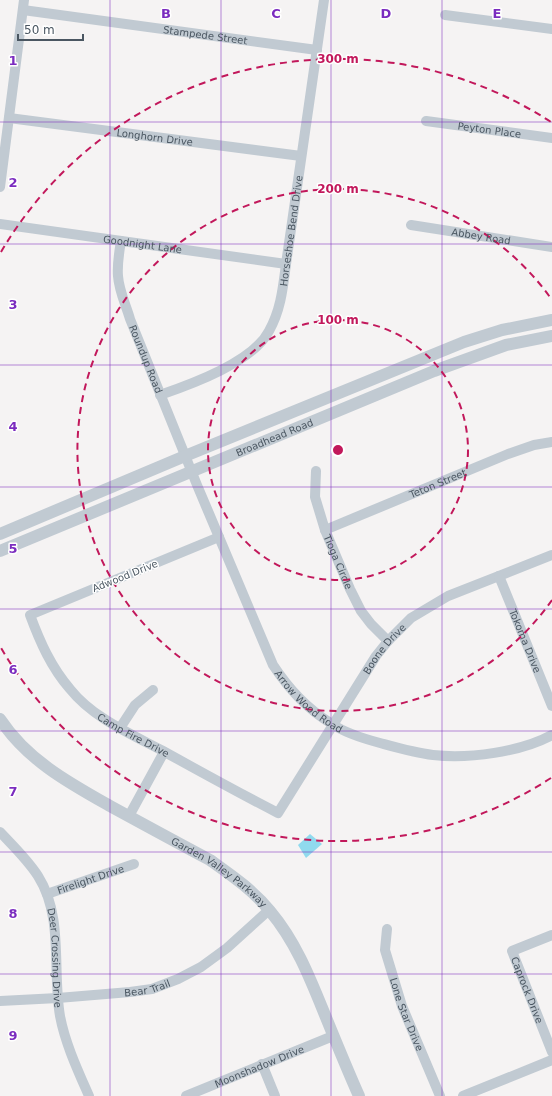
<svg xmlns="http://www.w3.org/2000/svg" width="552" height="1096" viewBox="0 0 552 1096" font-family="'DejaVu Sans',sans-serif">
	<style>
		.water { fill: #90daee }
		.lines { fill: none; stroke-linecap: round; stroke-linejoin: round }
		.minor { stroke: #c1cad2; stroke-width: 10 }
		.tertiary { stroke: #c1cad2; stroke-width: 12 }
		.grid { fill: none; stroke: #7b2cbf; stroke-width: 1; stroke-opacity: 0.55 }
		.ring { fill: none; stroke: #c2185b; stroke-width: 2; stroke-dasharray: 7 5 }
		.labels { text-anchor: middle; dominant-baseline: central; stroke-width: 3; stroke-linejoin: round; paint-order: stroke }
		.street-label { font-size: 10px; fill: #4a5661; stroke: #fff }
		.grid-label { font-size: 13px; text-anchor: middle; font-weight: bold; fill: #7b2cbf; stroke: #fff; stroke-width: 3; stroke-linejoin: round; paint-order: stroke }
		.centre { fill: #c2185b; stroke: #fff; stroke-width: 2 }
		.ring-label { font-size: 12px; text-anchor: middle; font-weight: bold; fill: #c2185b; stroke: #fff; stroke-width: 3; stroke-linejoin: round; paint-order: stroke }
	</style>
	<rect width="100%" height="100%" fill="#f5f3f3"/>
	<polygon class="water" points="310,834 322,844 306,858 298,845"/>
	<g class="lines">
		<g class="minor">
			<path id="s1" d="M23 10 317 50"/>
			<polyline points="445,15 552,29"/>
			<path id="s2" d="M9 118 301 156"/>
			<path id="s3" d="M426 121 552 138"/>
			<polyline points="0,187 24,0"/>
			<path id="s4" d="M0 224 286 264"/>
			<path id="s5" d="M411 225 552 247"/>
			<path id="s6" d="M121 241C119 253 117 264 118 276 119 291 126 305 130 319L197 485 273 665C289 689 306 708 332 724 345 733 365 739 380 743 398 748 415 753 433 755 469 759 521 752 552 735"/>
			<path id="s7" d="M160 395C192 384 253 362 269 331 281 310 283 287 286 264L324 0"/>
			<path id="s8" d="M316 471 315 497 325 530 350 589 361 611 371 624 388 641"/>
			<path id="s9" d="M325 530 508 454 534 445 552 442"/>
			<path id="s10" d="M219 537 30 615C40 642 51 667 70 689 93 718 131 734 163 751 201 772 239 793 278 813L376 656 388 641 411 618 448 596 552 555"/>
			<path id="s11" d="M499 576 552 706"/>
			<polyline points="120,728 135,705 153,690"/>
			<polyline points="129,816 164,752"/>
			<path id="s12" d="M0 832C13 846 27 859 38 876 64 917 52 970 60 1016 65 1043 78 1071 89 1096"/>
			<path id="s13" d="M47 894 134 864"/>
			<path id="s14" d="M387 929 385 950 402 1006 440 1096"/>
			<path id="s15" d="M552 935 512 951 552 1052"/>
			<path id="s16" d="M0 1001 58 998 130 992 152 989 178 979 201 967 227 948 269 910"/>
			<polyline points="262,1064 275,1096"/>
			<path id="s17" d="M186 1096 333 1036"/>
			<polyline points="463,1096 552,1060"/>
		</g>
		<g class="tertiary">
			<polyline points="0,534 185,456 464,342 502,330 552,320"/>
			<path id="s18" d="M0 551 434 371 506 345 552 336"/>
			<path id="s19" d="M0 719C27 760 69 783 110 806 143 824 176 842 210 860 231 875 253 890 270 911 296 942 310 978 325 1015 336 1042 347 1069 359 1096"/>
		</g>
	</g>
	<path class="grid" d="M110 0V1096M221 0V1096M331 0V1096M442 0V1096M0 122H552M0 244H552M0 365H552M0 487H552M0 609H552M0 731H552M0 852H552M0 974H552"/>
	<g class="ring">
		<circle cx="338" cy="450" r="130"/>
		<path d="M552 600A261 261 0 1 1 552 300"/>
		<path d="M551 778A391 391 0 0 1 1 648M1 252A391 391 0 0 1 551 122"/>
	</g>
	<g class="labels">
		<g class="street-label">
			<text stroke="none"><textPath href="#s1" startOffset="184">Stampede Street</textPath></text>
			<text stroke="none"><textPath href="#s3" startOffset="64">Peyton Place</textPath></text>
			<text stroke="none"><textPath href="#s2" startOffset="147">Longhorn Drive</textPath></text>
			<text stroke="none"><textPath href="#s7" startOffset="232">Horseshoe Bend Drive</textPath></text>
			<text stroke="none"><textPath href="#s5" startOffset="71">Abbey Road</textPath></text>
			<text stroke="none"><textPath href="#s4" startOffset="144">Goodnight Lane</textPath></text>
			<text stroke="none"><textPath href="#s6" startOffset="123">Roundup Road</textPath></text>
			<text stroke="none"><textPath href="#s18" startOffset="297">Broadhead Road</textPath></text>
			<text stroke="none"><textPath href="#s9" startOffset="122">Teton Street</textPath></text>
			<text stroke="none"><textPath href="#s8" startOffset="95">Tioga Circle</textPath></text>
			<text transform="translate(125 576) rotate(-22)">Adwood Drive</text>
			<text stroke="none"><textPath href="#s11" startOffset="70">Tokoma Drive</textPath></text>
			<text stroke="none"><textPath href="#s10" startOffset="728">Boone Drive</textPath></text>
			<text stroke="none"><textPath href="#s6" startOffset="506">Arrow Wood Road</textPath></text>
			<text stroke="none"><textPath href="#s10" startOffset="368">Camp Fire Drive</textPath></text>
			<text stroke="none"><textPath href="#s19" startOffset="270">Garden Valley Parkway</textPath></text>
			<text stroke="none"><textPath href="#s13" startOffset="46">Firelight Drive</textPath></text>
			<text stroke="none"><textPath href="#s12" startOffset="143">Deer Crossing Drive</textPath></text>
			<text stroke="none"><textPath href="#s16" startOffset="148">Bear Trail</textPath></text>
			<text stroke="none"><textPath href="#s15" startOffset="85">Caprock Drive</textPath></text>
			<text stroke="none"><textPath href="#s14" startOffset="89">Lone Star Drive</textPath></text>
			<text stroke="none"><textPath href="#s17" startOffset="79">Moonshadow Drive</textPath></text>
		</g>
	</g>
	<g class="grid-label">
		<text x="166" y="18">B</text>
		<text x="276" y="18">C</text>
		<text x="386" y="18">D</text>
		<text x="497" y="18">E</text>
		<text x="13" y="65">1</text>
		<text x="13" y="187">2</text>
		<text x="13" y="309">3</text>
		<text x="13" y="431">4</text>
		<text x="13" y="553">5</text>
		<text x="13" y="674">6</text>
		<text x="13" y="796">7</text>
		<text x="13" y="918">8</text>
		<text x="13" y="1040">9</text>
	</g>
	<circle cx="338" cy="450" r="6" class="centre"/>
	<g class="ring-label">
		<text x="338" y="63">300 m</text>
		<text x="338" y="193">200 m</text>
		<text x="338" y="324">100 m</text>
	</g>
	<path d="M18 34v6h65v-6" fill="none" stroke="#4a5661" stroke-width="2"/>
	<text x="24" y="34" font-size="12" fill="#4a5661" stroke="#ffffff" stroke-width="3" paint-order="stroke">50 m</text>
</svg>
